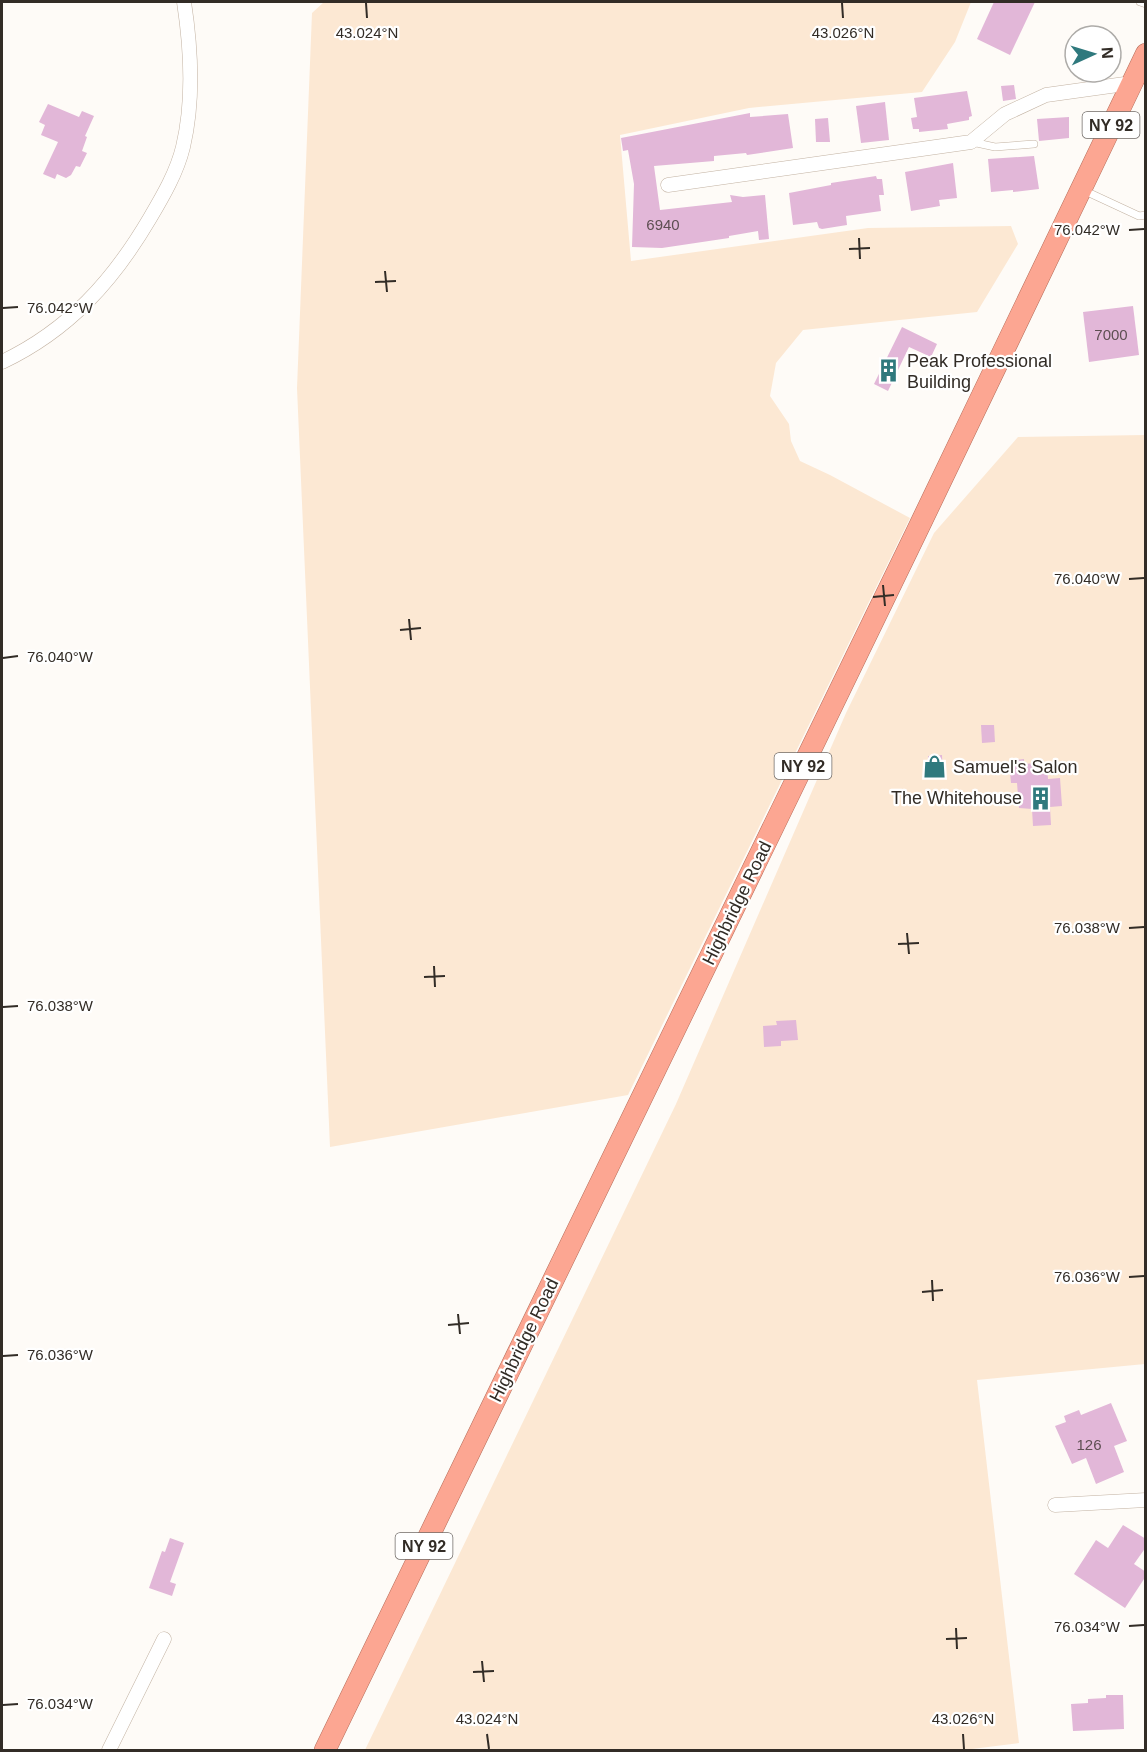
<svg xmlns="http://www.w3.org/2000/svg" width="1147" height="1752" viewBox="0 0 1147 1752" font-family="Arial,sans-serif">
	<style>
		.green { fill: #fce8d3 }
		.building { fill: #e2b7d8 }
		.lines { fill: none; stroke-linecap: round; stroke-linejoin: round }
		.service-casing { stroke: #c2b2a2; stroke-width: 8 }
		.minor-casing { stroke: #c2b2a2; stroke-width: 15 }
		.trunk-casing { stroke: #b56d5a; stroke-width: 22 }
		.service { stroke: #fff; stroke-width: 7 }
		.minor { stroke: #fff; stroke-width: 14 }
		.trunk { stroke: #fca692; stroke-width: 21 }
		.ticks { fill: none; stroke: #322c26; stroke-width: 2 }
		.labels { text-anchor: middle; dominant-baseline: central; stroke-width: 4.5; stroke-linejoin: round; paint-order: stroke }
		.number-label { font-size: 15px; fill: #5e4f52 }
		.shield { fill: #fff; stroke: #706b67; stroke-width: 1.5 }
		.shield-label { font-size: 16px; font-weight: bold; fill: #322c26 }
		.poi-label { font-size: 18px; fill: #322c26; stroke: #fff; text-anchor: start }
		.street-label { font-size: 18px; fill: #322c26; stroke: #fff }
		.ticks-label { font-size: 15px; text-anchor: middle; fill: #322c26; stroke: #fff; stroke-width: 4.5; stroke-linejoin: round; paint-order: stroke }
	</style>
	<rect width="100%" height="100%" fill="#fefbf7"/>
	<g class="green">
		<polygon points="324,2 971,2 955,42 922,92 749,108 620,135 631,261 868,228 1011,226 1018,244 977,312 803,330 776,363 770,396 789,424 791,441 800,461 830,475 910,518 628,1095 330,1147 297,388 312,13"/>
		<polygon points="1145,435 1145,1364 977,1380 1019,1743 964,1750 365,1750 676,1104 846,713 934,533 1018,437"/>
	</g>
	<g class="building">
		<polygon points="994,2 1035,2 1010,55 977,39"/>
		<polygon points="1014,85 1016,99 1003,101 1001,86"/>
		<polygon points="967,91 972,116 969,117 969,120 947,124 948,129 919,132 919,129 913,129 911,118 917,117 914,98"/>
		<polygon points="885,102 889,140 861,143 856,106"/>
		<polygon points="48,104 79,117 82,111 94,116 85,136 87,137 82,151 87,153 80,167 76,166 71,175 66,178 57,174 55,179 43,174 58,142 41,135 45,125 39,122"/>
		<polygon points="750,113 750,117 788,114 793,148 747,155 746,153 714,156 714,161 654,166 660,210 732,202 730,195 743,197 765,195 769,239 759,240 758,231 729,236 729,238 662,248 632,247 634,184 628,150 623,151 621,138"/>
		<polygon points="1069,117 1069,138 1039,141 1037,119"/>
		<polygon points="828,118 830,142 816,142 815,119"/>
		<polygon points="1034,156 1039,189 1013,192 1013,190 991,192 988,159"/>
		<polygon points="953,163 957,198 939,200 940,206 911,211 905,172"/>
		<polygon points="876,176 877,179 882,179 884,195 879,195 881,211 846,216 847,225 822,229 819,228 817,222 793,225 789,193 831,185 831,183"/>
		<polygon points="1133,306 1139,355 1089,362 1083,312"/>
		<polygon points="902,327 937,344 931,357 909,347 888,391 874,384"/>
		<polygon points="981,725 994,725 995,742 982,743"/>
		<polygon points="942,755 943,778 929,778 928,756"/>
		<polygon points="1024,759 1024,764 1047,762 1048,779 1060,778 1062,806 1050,807 1051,825 1033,826 1032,809 1019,808 1017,783 1011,783 1009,761"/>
		<polygon points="796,1020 798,1040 781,1041 781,1046 764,1047 763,1026 777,1025 776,1021"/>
		<polygon points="1111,1403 1127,1441 1114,1446 1124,1472 1096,1484 1086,1458 1072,1464 1055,1426 1066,1422 1064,1416 1079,1410 1081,1415"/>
		<polygon points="1123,1525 1146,1539 1146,1547 1134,1564 1146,1572 1146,1576 1125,1608 1074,1574 1096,1540 1108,1548"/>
		<polygon points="170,1538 184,1543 170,1582 176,1584 172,1596 149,1588 162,1551 165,1552"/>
		<polygon points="1106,1695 1123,1695 1124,1729 1073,1731 1071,1704 1088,1703 1088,1699 1106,1698"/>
	</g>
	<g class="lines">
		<defs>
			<g id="service">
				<polyline points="1140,2 1146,4"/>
				<polyline points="972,142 995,147 1034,144"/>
				<polyline points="1083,190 1139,216 1146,215"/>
			</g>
			<g id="minor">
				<polyline points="668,185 971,142 1005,114 1046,95 1132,83"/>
				<path d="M2 362C69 330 113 281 150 218 163 196 177 172 183 147 194 101 191 48 184 2"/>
				<polyline points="1055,1505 1146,1500"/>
				<polyline points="109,1750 164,1639"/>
			</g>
			<polyline id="trunk" points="325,1750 916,533 1146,54"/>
		</defs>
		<use href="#service" class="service-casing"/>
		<use href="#minor" class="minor-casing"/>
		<use href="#trunk" class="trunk-casing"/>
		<use href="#service" class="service"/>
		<use href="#minor" class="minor"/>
		<use href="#trunk" class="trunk"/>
	</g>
	<path class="ticks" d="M366 3 367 18M842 3 843 18M1129 230 1144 229M859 238 860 259M849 249 870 248M385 271 387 292M375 282 396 281M3 308 18 307M1129 579 1144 578M883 585 885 606M873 597 894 595M409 619 411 640M400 630 421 628M3 658 18 656M1129 928 1144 927M907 933 909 954M898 944 919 943M434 966 435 987M424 977 445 976M3 1007 18 1006M1129 1277 1144 1276M932 1280 933 1301M922 1292 943 1290M458 1314 460 1334M448 1325 469 1323M3 1356 18 1355M1129 1626 1144 1625M956 1628 957 1649M946 1639 967 1638M482 1661 484 1682M473 1672 494 1671M3 1705 18 1704M487 1734 489 1749M963 1734 964 1749"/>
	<defs>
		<symbol id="building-bare" viewBox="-9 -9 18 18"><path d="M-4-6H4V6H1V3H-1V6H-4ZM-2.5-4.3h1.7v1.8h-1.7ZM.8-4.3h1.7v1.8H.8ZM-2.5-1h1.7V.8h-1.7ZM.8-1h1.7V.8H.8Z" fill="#2f797d" stroke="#fff" stroke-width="2.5" paint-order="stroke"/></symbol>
		<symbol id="shop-bare" viewBox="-9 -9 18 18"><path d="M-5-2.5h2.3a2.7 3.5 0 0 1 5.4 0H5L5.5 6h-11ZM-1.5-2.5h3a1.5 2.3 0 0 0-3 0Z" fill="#2f797d" stroke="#fff" stroke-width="2.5" paint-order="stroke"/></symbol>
	</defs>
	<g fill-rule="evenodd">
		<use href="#building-bare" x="872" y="354" width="33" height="33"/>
		<use href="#shop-bare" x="918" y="750" width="33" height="33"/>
		<use href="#building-bare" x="1024" y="782" width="33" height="33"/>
	</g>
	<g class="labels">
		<g class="number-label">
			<text x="663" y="224">6940</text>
			<text x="1111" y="334">7000</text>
			<text x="1089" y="1444">126</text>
		</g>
		<g class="shield">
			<rect x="1082.5" y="112" width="57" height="26" rx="4.5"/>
			<rect x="774.5" y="753" width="57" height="26" rx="4.5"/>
			<rect x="395.5" y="1533" width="57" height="26" rx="4.5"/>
		</g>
		<g class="shield-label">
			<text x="1111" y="125">NY 92</text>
			<text x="803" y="766">NY 92</text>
			<text x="424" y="1546">NY 92</text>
		</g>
		<g class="poi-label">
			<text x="907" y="361">Peak Professional<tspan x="907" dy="21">Building</tspan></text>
			<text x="953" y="767">Samuel's Salon</text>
			<text x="1022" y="798" text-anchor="end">The Whitehouse</text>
		</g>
		<g class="street-label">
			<text transform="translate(737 903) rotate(-64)">Highbridge Road</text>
			<text transform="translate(524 1340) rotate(-64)">Highbridge Road</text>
		</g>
	</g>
	<g class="ticks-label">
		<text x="367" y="38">43.024°N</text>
		<text x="843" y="38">43.026°N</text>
		<text x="1087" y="235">76.042°W</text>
		<text x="60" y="313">76.042°W</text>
		<text x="1087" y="584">76.040°W</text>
		<text x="60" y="662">76.040°W</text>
		<text x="1087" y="933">76.038°W</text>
		<text x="60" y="1011">76.038°W</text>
		<text x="1087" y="1282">76.036°W</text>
		<text x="60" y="1360">76.036°W</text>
		<text x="1087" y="1632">76.034°W</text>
		<text x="60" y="1709">76.034°W</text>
		<text x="487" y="1724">43.024°N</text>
		<text x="963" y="1724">43.026°N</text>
	</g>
	<rect width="1147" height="1752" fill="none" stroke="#322c26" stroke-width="6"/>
	<g transform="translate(1093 54) rotate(86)"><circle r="28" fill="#ffffff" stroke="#adaba8" stroke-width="1.5"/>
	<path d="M0-4.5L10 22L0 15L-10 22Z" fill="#2f797d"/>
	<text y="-9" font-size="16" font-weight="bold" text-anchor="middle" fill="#322c26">N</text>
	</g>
</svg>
